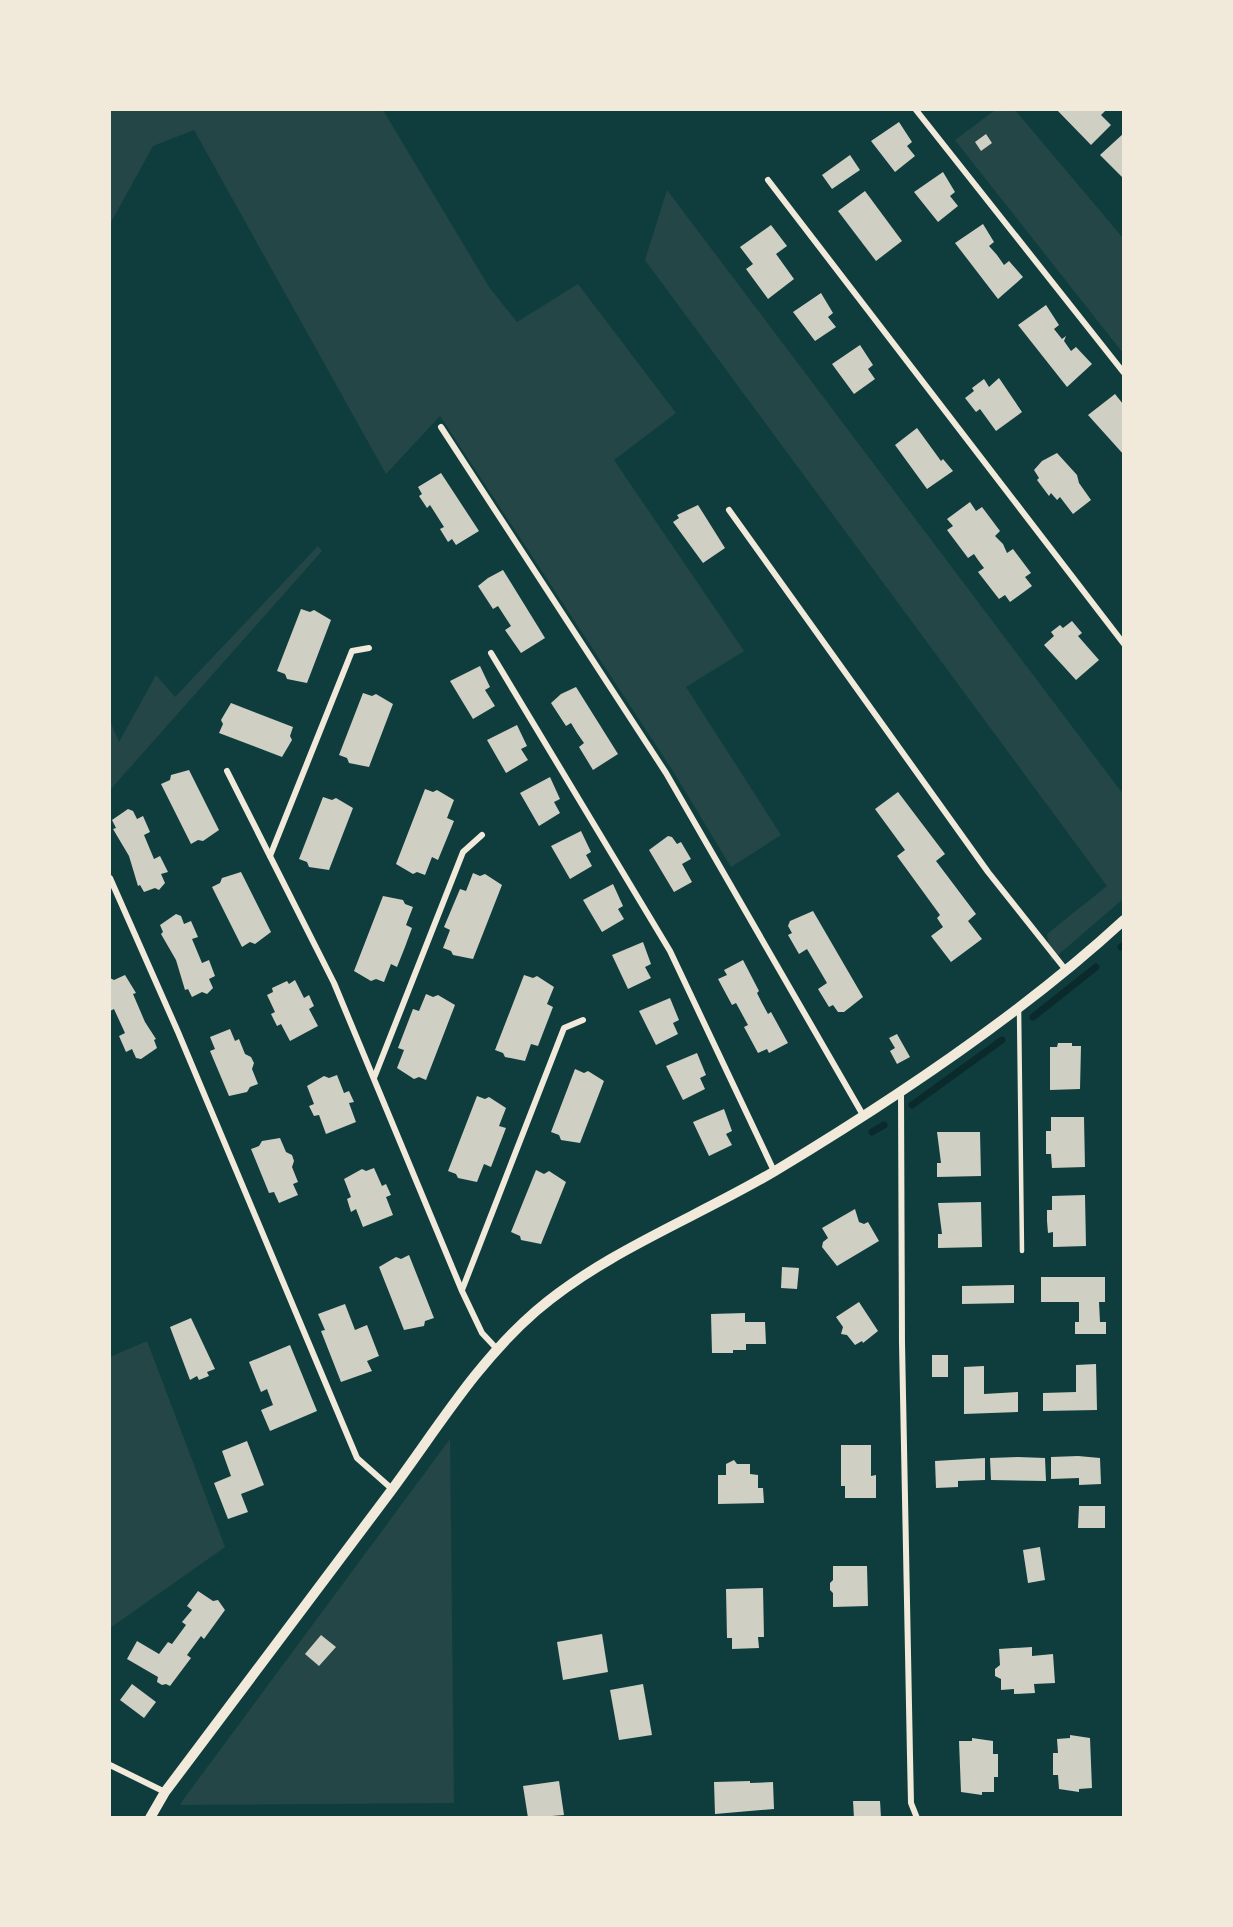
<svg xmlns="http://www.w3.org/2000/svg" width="1233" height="1927" viewBox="0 0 1233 1927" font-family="'Crimson Pro',serif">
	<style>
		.green { fill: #244646 }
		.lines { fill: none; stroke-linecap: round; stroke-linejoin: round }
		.stream { stroke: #0a2a2b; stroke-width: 7 }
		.building { fill: #cfcfc3 }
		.service { stroke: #f1e9da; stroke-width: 4.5 }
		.minor { stroke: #f1e9da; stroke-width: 6 }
		.tertiary { stroke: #f1e9da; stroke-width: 10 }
	</style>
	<rect width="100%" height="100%" fill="#0f3d3e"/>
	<g class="green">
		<polygon points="110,110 383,110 489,287 517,322 578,284 676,413 614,460 744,651 686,687 781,835 731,867 673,771 440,416 386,474 194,130 153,146 110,224"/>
		<polygon points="995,110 1015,110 1123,238 1123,353 955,140"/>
		<polygon points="667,190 1123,794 1123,899 1051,961 1047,934 1107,886 645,260"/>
		<polygon points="318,546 322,551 110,790 110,721 119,742 156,675 175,697"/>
		<polygon points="147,1341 225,1547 110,1628 110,1357"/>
		<polygon points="450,1439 454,1803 180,1805 183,1800"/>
	</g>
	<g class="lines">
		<g class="stream">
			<polyline points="1121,947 1124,945"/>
			<polyline points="1033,1017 1096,967"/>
			<polyline points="912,1105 1002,1040"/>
			<polyline points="872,1132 884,1125"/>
		</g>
	</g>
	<g class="building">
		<polygon points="1057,110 1106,110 1101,115 1111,125 1091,145"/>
		<polygon points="899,122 912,142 907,146 915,156 895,172 871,141"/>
		<polygon points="1124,133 1124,179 1100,155"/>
		<polygon points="986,134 992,143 981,151 975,142"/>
		<polygon points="850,155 860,170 832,189 822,175"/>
		<polygon points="943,172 955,192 950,196 958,206 938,222 914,192"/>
		<polygon points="865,191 902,241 876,261 838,211"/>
		<polygon points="983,224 994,242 989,246 997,255 1004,265 1009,261 1023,277 998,299 955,243"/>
		<polygon points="771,225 787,246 776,254 794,279 768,299 746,269 753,264 740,247"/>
		<polygon points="821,293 833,313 828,317 836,327 815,341 793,312"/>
		<polygon points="1046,305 1059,325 1054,329 1062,339 1066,336 1064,341 1071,351 1076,347 1092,364 1067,387 1018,325"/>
		<polygon points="860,345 873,365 868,369 875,379 854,394 832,364"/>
		<polygon points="999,378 1022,412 996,431 980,409 976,412 965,398 974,391 972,388 984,379 989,387"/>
		<polygon points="1115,394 1123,404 1124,455 1088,415"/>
		<polygon points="917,428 941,461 943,459 953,471 927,489 895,445"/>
		<polygon points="1057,453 1077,475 1079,483 1091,500 1073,514 1060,497 1057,500 1051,493 1049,496 1037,480 1039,478 1034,470 1042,461"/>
		<polygon points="441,473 479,531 456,545 452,539 448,542 440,529 444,527 430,505 427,508 419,496 422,494 418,487"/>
		<polygon points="970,502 976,511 982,507 1000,531 995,536 1003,544 1007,553 1013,549 1031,573 1025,577 1032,586 1010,602 1005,595 999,599 978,572 984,568 978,560 974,554 968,558 947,530 953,526 947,519"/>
		<polygon points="698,505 725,548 703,563 673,522 679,518 677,515"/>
		<polygon points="503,570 545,638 521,653 505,630 511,626 498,606 493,609 478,586 488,578"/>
		<polygon points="301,609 310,612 314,610 331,620 307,683 287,679 285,674 277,671"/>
		<polygon points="1072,621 1082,633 1078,636 1099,660 1076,680 1044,645 1054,636 1051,632 1060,625 1063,628"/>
		<polygon points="480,666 490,687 485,690 495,706 473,719 450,681"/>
		<polygon points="576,687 618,754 593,770 579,747 584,743 577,733 571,723 566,726 551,703 561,694"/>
		<polygon points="363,693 372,696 376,694 393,704 369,767 349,763 347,758 339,755"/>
		<polygon points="231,703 293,727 290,736 292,740 282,757 219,733 223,724 221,720"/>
		<polygon points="517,725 527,746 521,749 528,760 506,773 487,740"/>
		<polygon points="189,770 219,830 203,841 198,840 191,844 161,784 170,780 171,775"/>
		<polygon points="550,777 560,799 554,802 560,813 539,826 520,793"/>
		<polygon points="425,789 433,792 437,790 454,800 447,818 454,821 438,860 432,857 425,875 417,872 413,874 396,864"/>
		<polygon points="898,792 945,854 936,861 976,914 968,921 982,939 951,962 931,936 943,927 937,918 940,915 897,856 905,850 875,809"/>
		<polygon points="323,797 332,800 336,798 353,808 329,870 309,867 307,862 299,859"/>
		<polygon points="128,809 133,811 137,819 143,816 150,832 144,835 154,859 160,856 168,872 161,874 165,883 159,890 155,888 144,892 140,885 138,886 129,856 113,829 116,828 112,820"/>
		<polygon points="581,831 591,852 586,855 592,866 570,879 551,846"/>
		<polygon points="668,836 672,837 677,844 681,842 691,859 682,864 692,882 674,892 649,850"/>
		<polygon points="241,872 271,932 255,944 250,942 242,947 212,887 220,883 222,878"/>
		<polygon points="473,873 480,876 485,874 502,885 473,959 453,955 451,951 443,948 450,930 444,927 460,889 466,891"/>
		<polygon points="613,884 623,906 618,909 624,919 602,932 583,900"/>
		<polygon points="383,896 403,900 405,904 413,907 406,925 412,928 405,947 397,967 391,964 384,982 376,979 371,981 354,971"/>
		<polygon points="813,911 863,997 844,1012 838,1012 833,1005 829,1007 818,989 827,983 807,949 799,954 788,935 792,933 788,926 790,921"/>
		<polygon points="176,914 181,916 184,924 191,921 198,937 192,939 202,963 209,960 215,976 209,979 213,988 207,994 202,992 192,997 188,989 185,990 176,960 161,934 163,932 160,925"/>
		<polygon points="643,942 651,964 645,967 651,978 628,989 612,955"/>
		<polygon points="743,960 759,991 757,993 762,1003 768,1014 771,1012 788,1043 769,1053 767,1049 758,1053 744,1027 748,1025 736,1003 732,1005 718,979 727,975 724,970"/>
		<polygon points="125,975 136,993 133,994 145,1022 156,1039 154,1040 157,1048 141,1059 136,1058 132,1049 126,1052 119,1036 125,1033 114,1009 110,1011 110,978 114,980"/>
		<polygon points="524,975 533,978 537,976 554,987 547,1004 553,1007 538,1046 531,1044 525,1061 505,1057 503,1053 495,1050"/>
		<polygon points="295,980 304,998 309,995 314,1006 309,1009 318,1026 290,1041 281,1024 277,1026 271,1014 275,1012 267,995 273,992 272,988 287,981 289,984"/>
		<polygon points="426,994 433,997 438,995 455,1005 426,1080 419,1077 414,1079 397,1068 404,1050 398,1048 413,1009 419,1011"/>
		<polygon points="670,998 679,1020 673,1023 678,1034 656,1045 639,1011"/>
		<polygon points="230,1029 235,1041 239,1039 245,1054 251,1057 254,1063 252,1069 258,1084 250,1087 247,1092 229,1096 210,1051 215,1049 210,1037"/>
		<polygon points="897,1034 910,1057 897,1064 890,1051 895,1048 889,1038"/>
		<polygon points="1058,1043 1072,1043 1072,1046 1081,1046 1080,1089 1050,1090 1050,1047 1057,1047"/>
		<polygon points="697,1053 706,1075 700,1078 705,1089 683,1100 666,1066"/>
		<polygon points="575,1069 584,1073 588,1071 604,1081 580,1143 561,1140 559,1135 551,1132"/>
		<polygon points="337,1075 344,1093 349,1091 354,1102 349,1103 356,1122 326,1134 319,1115 314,1116 309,1106 314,1104 307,1086 324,1076 329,1078"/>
		<polygon points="477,1096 485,1099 489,1097 506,1108 499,1126 506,1128 491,1167 484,1164 477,1182 458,1178 456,1174 448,1171"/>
		<polygon points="724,1109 732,1131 726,1134 732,1145 709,1156 693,1122"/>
		<polygon points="1051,1117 1084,1117 1085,1167 1052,1168 1051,1154 1046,1154 1046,1131 1051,1131"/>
		<polygon points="937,1132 980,1132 981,1176 937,1177 937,1163 941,1163"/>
		<polygon points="280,1138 286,1152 292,1155 294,1161 292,1167 298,1182 293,1184 298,1195 279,1203 274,1192 269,1193 251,1149 259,1146 262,1141"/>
		<polygon points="374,1168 382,1186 386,1184 391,1195 386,1197 393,1215 363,1227 356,1209 351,1212 347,1199 351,1197 344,1179 362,1169 366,1171"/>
		<polygon points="536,1170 544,1174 549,1171 566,1182 541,1244 521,1240 520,1236 511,1232"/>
		<polygon points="1085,1195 1086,1246 1053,1247 1053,1232 1048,1233 1047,1221 1047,1210 1052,1210 1052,1196"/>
		<polygon points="981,1202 982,1247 938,1248 938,1234 942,1234 938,1203"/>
		<polygon points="855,1209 859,1222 864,1224 868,1222 879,1241 837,1266 822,1247 823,1242 828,1238 822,1228"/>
		<polygon points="409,1255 434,1318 425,1321 424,1326 404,1330 379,1267 396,1257 401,1259"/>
		<polygon points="782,1267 799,1268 797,1289 781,1288"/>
		<polygon points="1041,1277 1105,1277 1105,1302 1099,1302 1100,1322 1106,1322 1106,1334 1075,1334 1075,1322 1079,1322 1079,1302 1041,1302"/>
		<polygon points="1014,1285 1014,1303 962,1304 962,1286"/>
		<polygon points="859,1302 878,1331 863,1343 862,1341 855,1345 847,1335 841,1334 843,1327 836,1317"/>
		<polygon points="345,1304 355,1330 367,1325 379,1356 367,1361 372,1371 341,1382 321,1331 325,1330 318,1314"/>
		<polygon points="745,1313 745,1322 765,1322 766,1344 746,1344 746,1350 733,1350 733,1353 712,1353 711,1314"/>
		<polygon points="191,1318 215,1369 207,1372 209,1376 199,1380 197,1376 190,1380 170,1327"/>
		<polygon points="290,1345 317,1411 270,1431 261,1410 273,1405 267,1389 261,1392 249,1362"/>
		<rect x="932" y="1355" width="16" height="22"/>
		<polygon points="1096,1364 1097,1410 1043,1411 1043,1393 1076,1392 1076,1365"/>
		<polygon points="984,1366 984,1394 1018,1392 1018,1412 964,1414 964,1367"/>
		<polygon points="247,1441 264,1485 241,1494 248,1512 228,1519 214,1483 231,1476 222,1451"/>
		<polygon points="841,1445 871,1445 871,1476 876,1475 876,1498 845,1498 845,1486 841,1486"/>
		<polygon points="1078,1456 1100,1458 1101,1484 1079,1485 1079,1478 1051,1479 1051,1457"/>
		<polygon points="1018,1457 1045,1458 1046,1481 991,1480 990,1458"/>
		<polygon points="985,1458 985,1480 958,1481 958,1487 936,1488 935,1461"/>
		<polygon points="734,1460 737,1464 750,1464 750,1474 758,1475 758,1488 763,1488 764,1503 718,1504 718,1475 726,1475 726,1464"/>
		<polygon points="1079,1506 1105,1506 1105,1528 1078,1528"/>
		<polygon points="1040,1547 1045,1580 1028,1583 1023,1550"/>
		<polygon points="833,1566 867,1566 868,1606 833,1607 833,1593 830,1590 830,1583 833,1580"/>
		<polygon points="763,1588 764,1637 758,1637 759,1648 732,1649 732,1638 727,1638 726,1589"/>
		<polygon points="198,1591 213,1601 218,1600 225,1610 204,1639 201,1636 187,1655 191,1658 170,1686 166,1684 162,1685 157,1682 158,1677 127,1659 137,1641 159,1654 168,1642 172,1644 186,1625 182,1622 192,1610 187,1606"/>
		<polygon points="602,1634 608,1672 563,1680 557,1642"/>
		<polygon points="321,1635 336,1647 319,1666 305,1654"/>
		<polygon points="1032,1647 1032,1656 1053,1654 1055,1683 1034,1684 1035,1693 1014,1694 1014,1689 1001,1690 1001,1679 995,1676 995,1669 1000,1665 999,1649"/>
		<polygon points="132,1684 156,1702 144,1718 120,1700"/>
		<polygon points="643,1684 652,1735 619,1740 610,1690"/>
		<polygon points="1070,1735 1090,1738 1092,1788 1079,1789 1079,1792 1059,1789 1058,1775 1053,1775 1053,1753 1058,1753 1057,1739 1070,1738"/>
		<polygon points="972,1738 993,1741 993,1754 998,1754 998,1777 994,1777 994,1792 982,1792 982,1795 961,1792 959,1741 972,1741"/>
		<polygon points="559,1781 564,1815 528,1818 523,1786"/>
		<polygon points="750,1781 750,1783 773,1782 774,1809 715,1814 714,1782"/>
		<polygon points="853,1801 880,1801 881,1818 854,1818"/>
	</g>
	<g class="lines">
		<polyline class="service" points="1019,1008 1022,1251"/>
		<g class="minor">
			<polyline points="916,110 1124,373"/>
			<polyline points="768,180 1124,644"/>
			<polyline points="441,427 666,773 863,1115"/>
			<polyline points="729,510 988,872 1065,969"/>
			<polyline points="491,653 670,951 774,1171"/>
			<polyline points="227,771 334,983 462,1291 482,1333 497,1349"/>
			<polyline points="270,856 352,651 369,648"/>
			<polyline points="110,878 178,1032 357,1458 392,1489"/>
			<polyline points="374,1078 463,852 482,835"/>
			<polyline points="901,1092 902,1343 910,1756 911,1803 917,1818"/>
			<polyline points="462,1290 564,1028 583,1020"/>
			<polyline points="110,1765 165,1792"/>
		</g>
		<path class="tertiary" d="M150 1818 165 1792C240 1692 316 1592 391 1491 437 1429 477 1362 536 1311 606 1251 696 1218 775 1171 893 1100 1022 1014 1124 920"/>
	</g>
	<rect width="1233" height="1927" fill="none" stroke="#f1e9da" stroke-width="222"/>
</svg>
